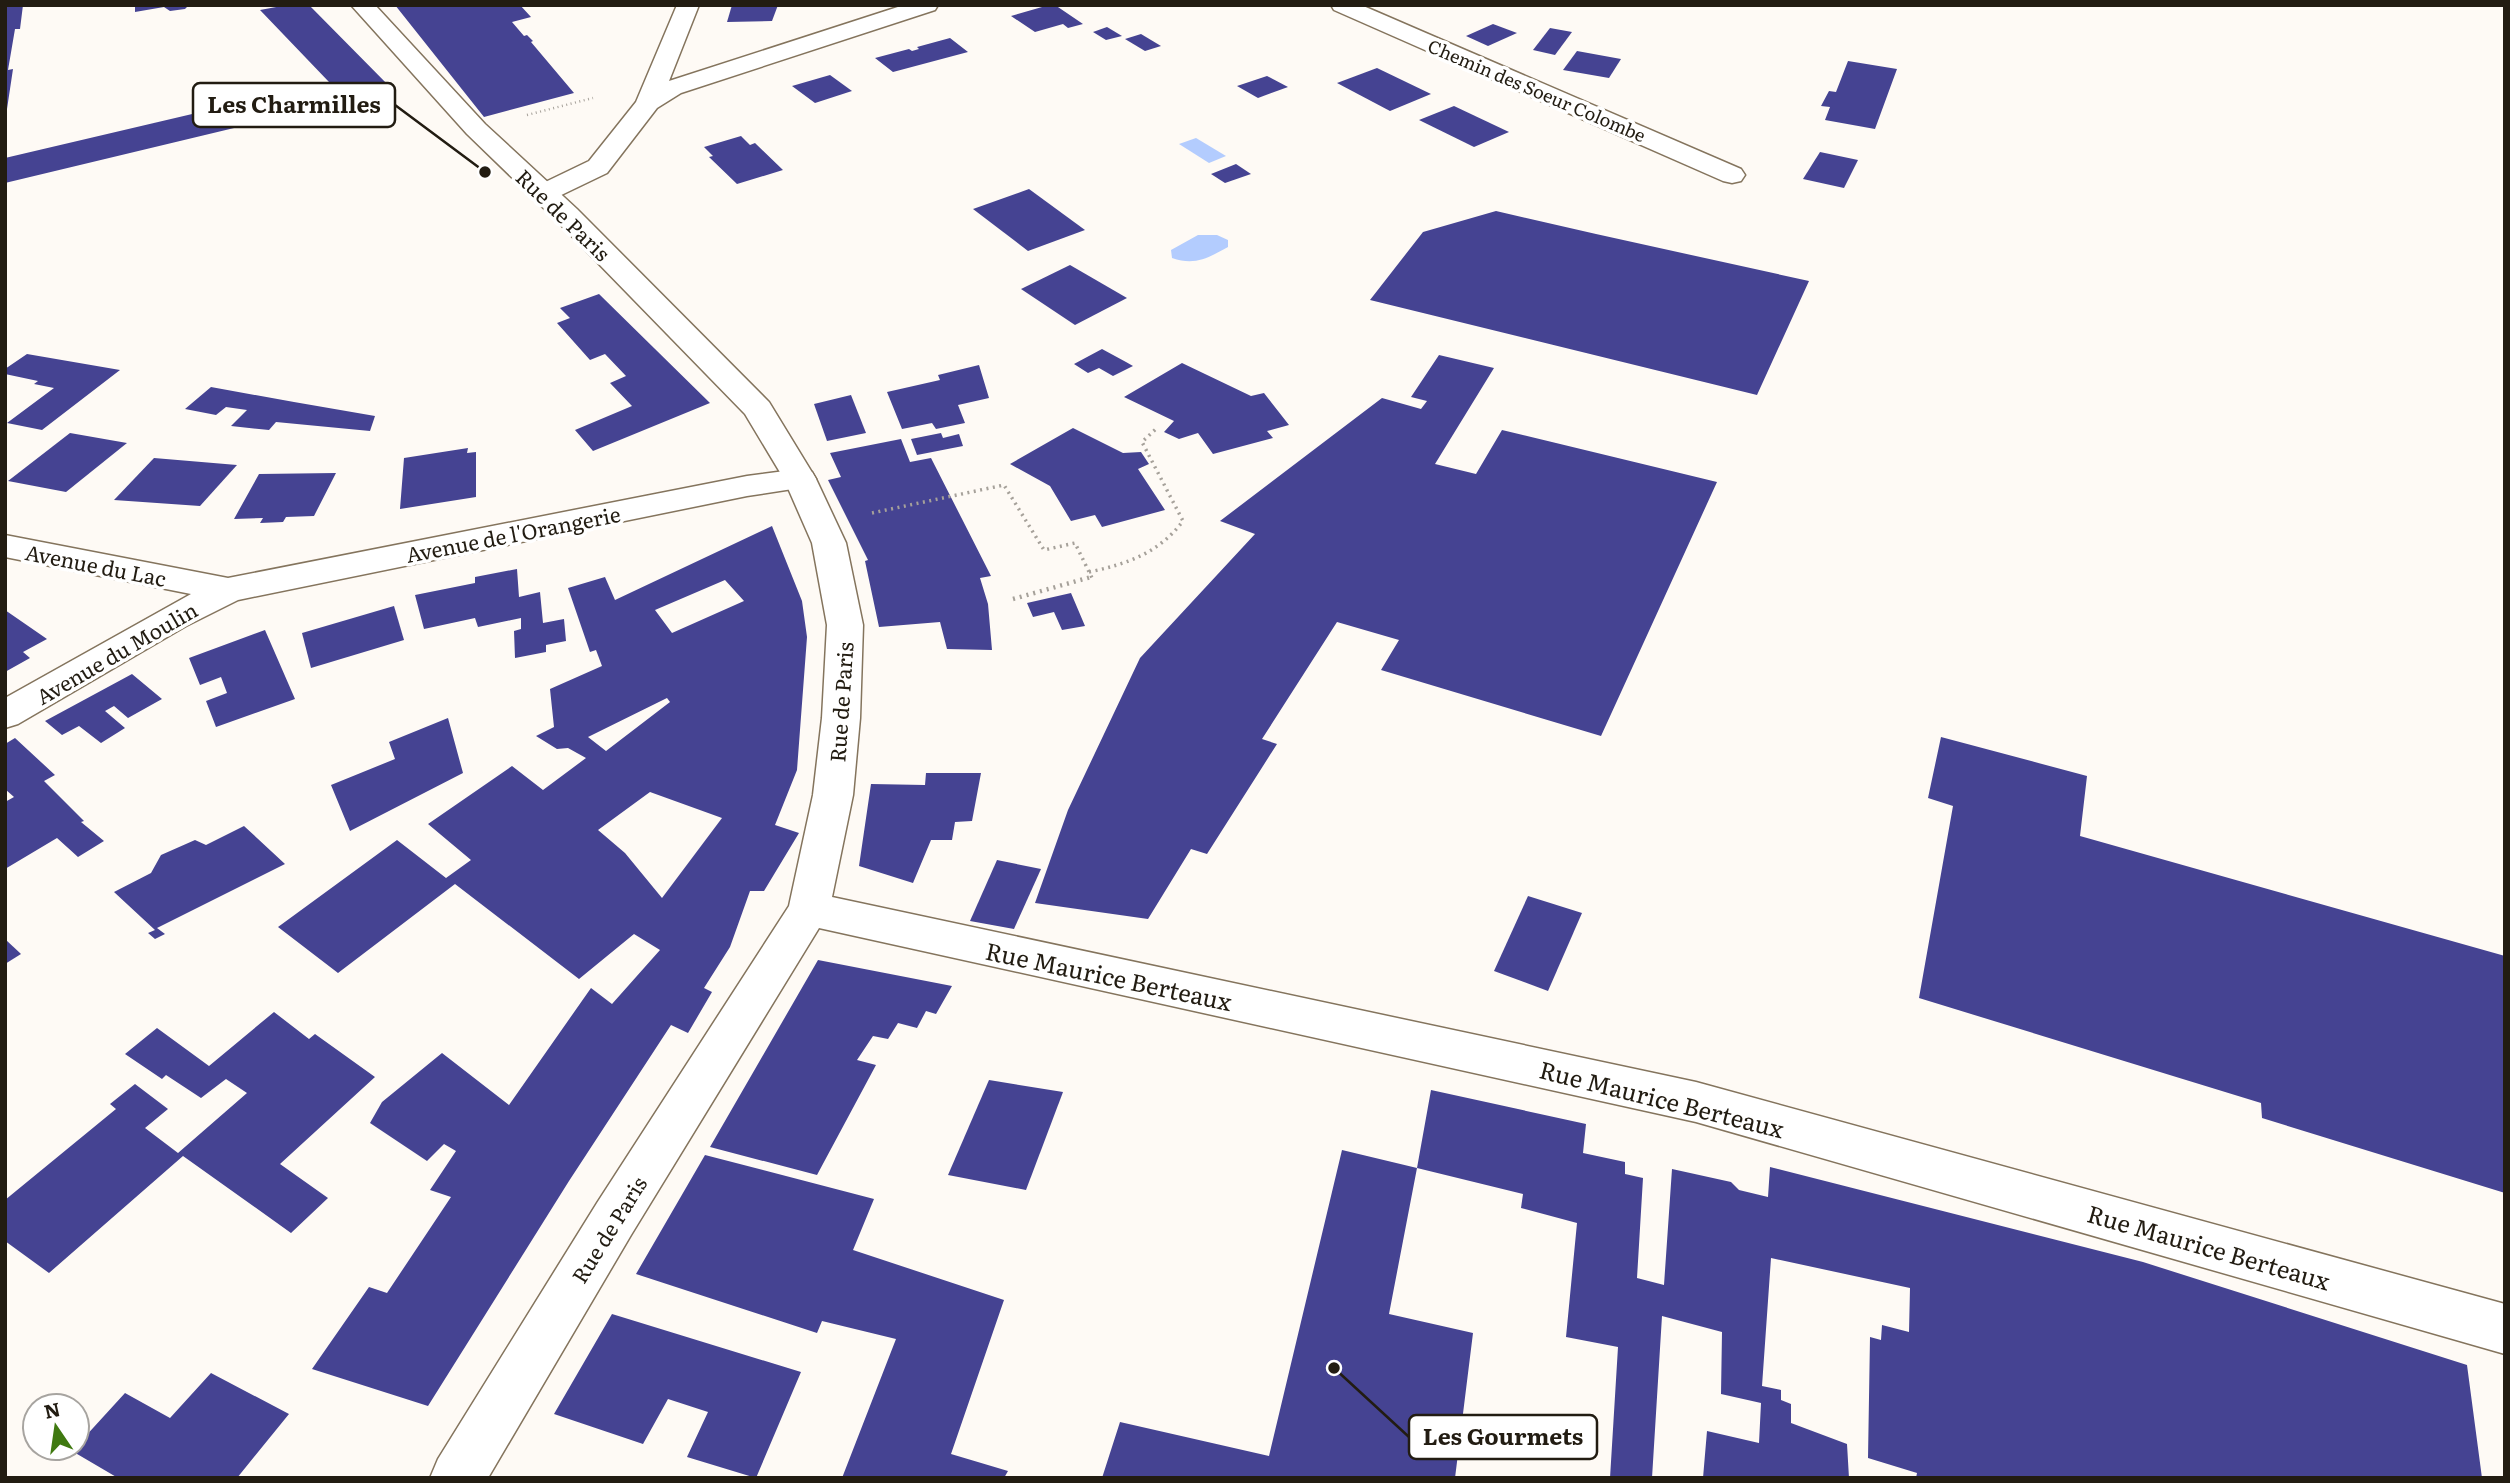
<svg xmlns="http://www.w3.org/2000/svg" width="2510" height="1483" viewBox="0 0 2510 1483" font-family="Literata,serif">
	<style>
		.water { fill: #b3ccfe }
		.building { fill: #454392; fill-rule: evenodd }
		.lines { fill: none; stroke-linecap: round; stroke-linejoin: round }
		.street-casing { stroke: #84745d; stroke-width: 3 }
		.secondary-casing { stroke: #84745d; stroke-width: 3 }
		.path-far2 { stroke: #a6a19a; stroke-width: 2.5; stroke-dasharray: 1 3.5; stroke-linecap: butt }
		.path-far1 { stroke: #a6a19a; stroke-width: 3.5; stroke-dasharray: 2 4.5; stroke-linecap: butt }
		.path { stroke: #a6a19a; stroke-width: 4.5; stroke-dasharray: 2 5; stroke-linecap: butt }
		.street { fill: #fff; fill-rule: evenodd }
		.secondary { fill: #fff; fill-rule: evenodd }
		.labels { text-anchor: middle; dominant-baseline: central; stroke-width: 7; stroke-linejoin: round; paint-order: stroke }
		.far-street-label { font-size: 18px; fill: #221c12; stroke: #fff }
		.street-label { font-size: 21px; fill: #221c12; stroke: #fff }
		.near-street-label { font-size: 24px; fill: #221c12; stroke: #fff }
		.leader { fill: none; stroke: #221c12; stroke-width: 2.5 }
		.callout-dot { fill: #221c12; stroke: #fff; stroke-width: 2.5 }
		.callout { fill: #fff; stroke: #221c12; stroke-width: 2.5 }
		.callout-label { font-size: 23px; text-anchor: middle; font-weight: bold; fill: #221c12 }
	</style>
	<rect width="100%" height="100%" fill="#fefaf5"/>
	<g class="water">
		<polygon points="1196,138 1226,156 1209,163 1179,144"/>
		<path d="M1198 235H1217L1228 240V247C1208 258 1195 266 1172 258L1171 250Z"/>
	</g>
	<g class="building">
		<polygon points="5,5 23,5 20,29 15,29 8,70 13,69 7,109"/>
		<polygon points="135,5 189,5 185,9 170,11 164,7 135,12"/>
		<polygon points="287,5 309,5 393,90 5,183 5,158 329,82 260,10"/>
		<polygon points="395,5 520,5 531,17 512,22 524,36 527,35 533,41 531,42 574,93 484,117"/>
		<polygon points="732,5 778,5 772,21 727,22"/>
		<polygon points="1049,5 1055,5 1083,24 1068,28 1063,24 1035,32 1011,16"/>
		<polygon points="1493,24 1517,33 1488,46 1466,36"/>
		<polygon points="1107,27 1122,36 1106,40 1093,32"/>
		<polygon points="1550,28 1572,32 1555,55 1533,50"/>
		<polygon points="1141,34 1161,46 1145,51 1125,39"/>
		<polygon points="950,38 968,52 893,72 875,58 909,49 912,51 919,49 917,47"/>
		<polygon points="1577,51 1621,59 1609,78 1563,70"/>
		<polygon points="1848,61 1897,69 1875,129 1825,120 1830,107 1821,106 1829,91 1836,92"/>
		<polygon points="1377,68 1431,94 1390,111 1337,83"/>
		<polygon points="830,75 852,91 815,103 792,86"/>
		<polygon points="1267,76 1288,87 1258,98 1237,86"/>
		<polygon points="1454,106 1509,132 1474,147 1419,120"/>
		<polygon points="741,136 750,145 755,143 783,170 737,184 709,157 713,156 704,147"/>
		<polygon points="1820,152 1858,160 1844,188 1803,179"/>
		<polygon points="1236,164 1251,174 1225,183 1211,174"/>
		<polygon points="1029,189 1085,230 1028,251 973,209"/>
		<polygon points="1496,211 1596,234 1809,281 1757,395 1370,300 1423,232"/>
		<polygon points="1070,265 1127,298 1075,325 1021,289"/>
		<polygon points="599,294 710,403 593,451 575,430 632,406 610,383 626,376 605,354 590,360 557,323 570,318 560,308"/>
		<polygon points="1102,349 1126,362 1133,366 1113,376 1099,368 1088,373 1074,364"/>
		<polygon points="27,354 120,370 42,430 7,423 54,388 34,384 38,381 5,374 5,369"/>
		<polygon points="1439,355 1494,368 1435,464 1476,474 1502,430 1717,482 1601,736 1381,670 1399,640 1337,622 1262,739 1277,744 1207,854 1191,849 1148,919 1035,903 1068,810 1140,658 1255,534 1220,521 1382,398 1421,409 1427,401 1411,397"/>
		<polygon points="1182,363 1251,396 1264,393 1289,425 1267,431 1273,438 1213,454 1198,433 1179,439 1164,432 1174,421 1124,397"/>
		<polygon points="979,365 989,398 958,405 965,423 936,429 932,423 902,429 887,392 940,380 938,375"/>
		<polygon points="211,387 294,402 375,416 370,431 276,422 269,430 231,426 247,410 226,407 216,415 185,409"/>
		<polygon points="851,395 866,433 827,441 814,404"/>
		<polygon points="1073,428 1123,453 1141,452 1149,464 1138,469 1165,510 1102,527 1095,515 1071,521 1050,486 1010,464"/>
		<polygon points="70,433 127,443 66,492 8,481"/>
		<polygon points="941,433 943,438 959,434 963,446 917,455 911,439"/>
		<polygon points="901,439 910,462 931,458 991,576 980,578 988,604 992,650 947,649 940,622 879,627 865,561 868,560 828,480 841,477 830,453"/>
		<polygon points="468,448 467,453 476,452 476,497 400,509 404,458"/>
		<polygon points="154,458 237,465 200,506 114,500"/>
		<polygon points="336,473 314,516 286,517 283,522 260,523 263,518 234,519 259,474"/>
		<path d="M772 526 802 601 807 637 797 770 775 825 799 833 764 891H750L730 947 704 988 712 992 688 1033 671 1025 569 1181 428 1406 312 1369 369 1287 387 1293 451 1197 430 1190 456 1151 444 1144 427 1161 370 1123 382 1102 442 1053 509 1105 591 988 612 1004 660 950 634 934 579 979 455 884 338 973 278 927 397 840 446 878 471 860 428 824 512 766 543 790 586 758 568 748 557 749 536 736 554 727 550 689 602 666 596 650 590 652 568 588 605 577 615 600ZM725 580 744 601 672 633 655 610ZM667 698 670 702 606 751 588 737ZM650 792 722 818 662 898 625 853 598 830Z"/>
		<polygon points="517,569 519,597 540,592 543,623 564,619 566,641 546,645 546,652 515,658 514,631 521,629 521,618 478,627 475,618 424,629 415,595 475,583 475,577"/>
		<polygon points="1071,593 1085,626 1062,630 1054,612 1033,617 1027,603"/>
		<polygon points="394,606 404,640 311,668 302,633"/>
		<polygon points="5,610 47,639 23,652 30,658 5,672"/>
		<polygon points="265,630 295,699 216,727 206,701 227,693 221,677 200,685 189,658"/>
		<polygon points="132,674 162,699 128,718 114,706 105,711 125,728 101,743 79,726 62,735 45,721"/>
		<polygon points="448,718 463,773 350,831 331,785 395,759 389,742"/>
		<polygon points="1941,737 2087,776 2080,836 2505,956 2505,1193 2262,1118 2261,1103 1919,998 1953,806 1928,798"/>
		<polygon points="15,738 55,775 44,781 84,821 81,822 104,841 78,857 57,838 5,869 5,802 14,797 5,789 5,744"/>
		<polygon points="926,773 981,773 972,821 955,822 952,840 931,840 913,883 859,866 871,784 925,785"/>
		<polygon points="244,826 285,864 157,928 165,934 155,939 148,933 155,930 114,892 151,873 161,855 195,840 206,845"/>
		<polygon points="997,860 1041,869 1014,929 970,921"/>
		<polygon points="1528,896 1582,913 1548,991 1494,971"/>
		<polygon points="5,939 21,954 5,964"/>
		<polygon points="818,960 952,986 936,1014 926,1011 917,1028 898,1023 888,1039 873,1036 857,1060 876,1065 817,1175 710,1147"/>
		<polygon points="274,1012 309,1039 315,1034 375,1077 280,1164 328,1198 291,1233 183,1156 49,1273 5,1241 5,1200 116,1109 110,1104 135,1084 168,1109 145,1128 178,1153 247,1093 226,1079 201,1098 166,1075 162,1079 125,1054 157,1028 209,1066"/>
		<polygon points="989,1080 1063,1092 1026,1190 948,1175"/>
		<polygon points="1431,1090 1586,1124 1583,1153 1625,1162 1625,1174 1643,1178 1637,1278 1664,1285 1672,1169 1731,1182 1739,1190 1768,1197 1770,1167 2143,1262 2467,1365 2482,1478 1916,1478 1917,1473 1868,1458 1870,1337 1881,1340 1882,1325 1909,1332 1910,1288 1771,1258 1762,1386 1781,1390 1781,1400 1791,1404 1791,1423 1847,1444 1849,1478 1703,1478 1707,1431 1759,1443 1761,1403 1721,1394 1722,1332 1662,1316 1652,1478 1610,1478 1618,1347 1566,1337 1577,1223 1521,1208 1523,1194 1417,1168"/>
		<polygon points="1342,1150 1417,1168 1389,1314 1473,1333 1455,1478 1102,1478 1120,1422 1269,1456"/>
		<polygon points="705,1155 874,1199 853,1250 1004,1300 951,1454 1008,1471 1004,1478 842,1478 896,1339 822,1321 817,1333 636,1274"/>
		<polygon points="612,1314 801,1372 756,1478 687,1457 708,1412 668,1399 643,1444 554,1414"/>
		<polygon points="211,1373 289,1414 237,1478 118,1478 72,1451 125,1393 170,1418"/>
	</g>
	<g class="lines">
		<defs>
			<g id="street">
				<polygon points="677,5 699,5 669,81 904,5 938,5 935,10 681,93 657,108 607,173 553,199 544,201 535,199 531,193 535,187 589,161 636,102"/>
				<polygon points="1331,5 1361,5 1741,169 1745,175 1741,181 1732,183 1723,181 1334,10"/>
				<polygon points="800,469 812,472 816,479 812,486 747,496 238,600 186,626 18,724 5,728 5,698 191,594 5,557 5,535 228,578 747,476"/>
			</g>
			<polygon id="secondary" points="351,5 375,5 485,124 577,209 769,402 816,479 846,543 863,625 860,718 853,795 832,897 1696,1082 2505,1304 2505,1354 1696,1122 819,928 631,1235 488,1478 430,1478 438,1459 597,1203 789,906 813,795 822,718 827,625 812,543 784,479 745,414 557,221 467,134"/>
		</defs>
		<use href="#street" class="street-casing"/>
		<use href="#secondary" class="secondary-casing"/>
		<polyline class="path-far2" points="527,115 593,98"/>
		<g class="path-far1">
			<polyline points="872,513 1004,485 1044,550 1075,543 1092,578 1090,579"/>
			<path d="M1089 572C1127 564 1159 553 1183 521L1142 442 1158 427"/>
		</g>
		<polyline class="path" points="1013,599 1091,577"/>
		<use href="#street" class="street"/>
		<use href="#secondary" class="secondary"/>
	</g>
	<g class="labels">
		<g class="far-street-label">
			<text transform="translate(1537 90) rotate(23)">Chemin des Soeur Colombe</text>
		</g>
		<g class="street-label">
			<text transform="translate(564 214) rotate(44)">Rue de Paris</text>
			<text transform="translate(513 533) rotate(-11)">Avenue de l'Orangerie</text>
			<text transform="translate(96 564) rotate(11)">Avenue du Lac</text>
			<text transform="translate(116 652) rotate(-30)">Avenue du Moulin</text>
			<text transform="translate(840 702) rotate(-86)">Rue de Paris</text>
			<text transform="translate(608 1229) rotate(-58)">Rue de Paris</text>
		</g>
		<g class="near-street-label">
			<text transform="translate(1109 975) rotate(12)">Rue Maurice Berteaux</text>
			<text transform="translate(1662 1098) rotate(14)">Rue Maurice Berteaux</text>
			<text transform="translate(2209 1246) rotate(16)">Rue Maurice Berteaux</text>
		</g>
	</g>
	<path class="leader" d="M485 172L395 105M1334 1368L1409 1437"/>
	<g class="callout-dot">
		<circle cx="485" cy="172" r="7"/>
		<circle cx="1334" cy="1368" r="7"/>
	</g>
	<g class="callout">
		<rect x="193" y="83" width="202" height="44" rx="7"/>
		<rect x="1409" y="1415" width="188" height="44" rx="7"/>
	</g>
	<g class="callout-label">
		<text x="294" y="113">Les Charmilles</text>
		<text x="1503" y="1445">Les Gourmets</text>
	</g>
	<rect width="2510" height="1483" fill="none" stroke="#221c12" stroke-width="14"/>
	<g transform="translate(56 1427) rotate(347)"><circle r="33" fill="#ffffff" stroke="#a7a4a0" stroke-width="2"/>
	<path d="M0-5L12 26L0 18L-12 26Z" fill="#3f7910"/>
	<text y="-10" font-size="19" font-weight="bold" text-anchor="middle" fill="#221c12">N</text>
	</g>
</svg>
